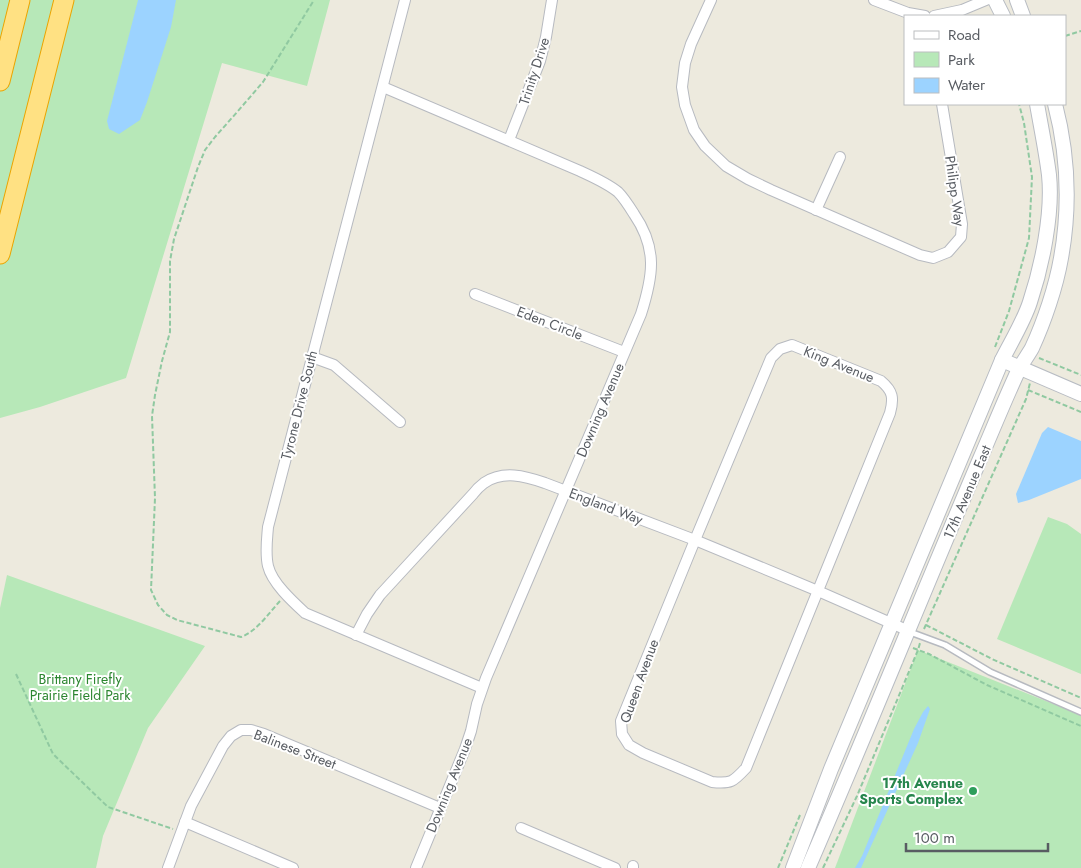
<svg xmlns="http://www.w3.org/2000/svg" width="1081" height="868" viewBox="0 0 1081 868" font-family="Jost,sans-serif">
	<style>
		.green { fill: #b7e8b8 }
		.water { fill: #9cd3ff }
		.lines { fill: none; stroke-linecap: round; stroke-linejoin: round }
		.lane-casing { stroke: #b7bac0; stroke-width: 8 }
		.street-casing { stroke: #b7bac0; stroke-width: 12 }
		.secondary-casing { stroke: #b8bcc3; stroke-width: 16 }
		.highway-casing { stroke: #eba400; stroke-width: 21 }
		.path { stroke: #90c9a1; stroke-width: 2; stroke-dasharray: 5 2.5; stroke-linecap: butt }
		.lane { stroke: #fff; stroke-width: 5 }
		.street { stroke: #fff; stroke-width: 10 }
		.secondary { stroke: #fff; stroke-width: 14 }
		.highway { stroke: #ffe183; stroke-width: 19 }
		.leisure-dot { fill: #2e9e5b; stroke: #fff; stroke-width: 2 }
		.labels { text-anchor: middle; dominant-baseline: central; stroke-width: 4; stroke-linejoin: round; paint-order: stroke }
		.street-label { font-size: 14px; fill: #585c62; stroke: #fff }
		.park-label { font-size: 14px; fill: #2c8630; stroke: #fff }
		.leisure-label { font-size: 14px; font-weight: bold; fill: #27864d; stroke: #fff; text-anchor: end }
	</style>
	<rect width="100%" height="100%" fill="#edeade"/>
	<g class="green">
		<polygon points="0,0 330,0 307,86 222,63 126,378 40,407 0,418"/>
		<polygon points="1048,517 1067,524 1081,534 1081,674 997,639"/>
		<polygon points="7,575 205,646 148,728 103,836 96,868 0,868 0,608"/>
		<polygon points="918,650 1081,715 1081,868 835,868"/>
	</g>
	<g class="water">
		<polygon points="138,0 176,0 171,27 147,102 140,120 119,134 109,129 107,121"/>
		<polygon points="1048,427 1081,441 1081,479 1029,500 1018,503 1016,494 1042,433"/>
		<polygon points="928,706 930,709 918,743 861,868 855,868 862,856 914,729 923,712"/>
	</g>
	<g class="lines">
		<defs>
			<polyline id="lane" points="910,632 945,645 990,672 1081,712"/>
			<g id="street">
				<path d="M405 0 268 527C267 540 265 553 268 566 272 583 293 602 305 613L482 688"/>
				<polyline points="711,0 691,44 685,63 682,87 685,105 694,130 705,146 726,166 748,179 771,190 920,255 933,258 948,252 961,237 962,224 942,104"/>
				<polyline points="874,0 908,13 925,16"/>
				<polyline points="934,16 962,10 986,0"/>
				<path d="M383 87 580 171C593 177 607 183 618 192 624 198 629 206 634 214 658 249 653 276 641 314L486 678 477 704 471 731 465 749 416 868"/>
				<polyline points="509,140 540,61 546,37 552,0"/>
				<polyline points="816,210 840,157"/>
				<polyline points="475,294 624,352"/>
				<path d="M792 345 881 381C893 391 894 398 890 413L746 768C733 782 731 784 712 782L643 753 629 745 622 734 621 721 695 540 771 358 780 349Z"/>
				<polyline points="312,357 334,365 400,422"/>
				<path d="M356 635 367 614 380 595 473 494C476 490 480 486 484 483 503 470 525 476 545 483L695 540 818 591 909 631"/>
				<polyline points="185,822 293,868"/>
				<polyline points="521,828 615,868"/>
				<polyline points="168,868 191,806 223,746 231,736 241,730 251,730 264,734 440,808"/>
				<polyline points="633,868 633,866"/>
			</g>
			<g id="secondary">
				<polyline points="995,0 1003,16"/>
				<polyline points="1017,0 1023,16"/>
				<polyline points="1002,360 1081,394"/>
				<path d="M793 868 831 769 1002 360C1011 342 1024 321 1030 302 1042 266 1053 213 1049 175 1046 151 1041 127 1037 104"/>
				<path d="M808 868C867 732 922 595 980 459 993 429 1005 399 1019 369 1023 362 1028 355 1032 348 1044 322 1056 287 1061 258 1070 208 1068 154 1055 104"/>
			</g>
			<g id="highway">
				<polyline points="0,81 20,0"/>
				<polyline points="0,254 64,0"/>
			</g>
		</defs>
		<use href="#lane" class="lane-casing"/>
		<use href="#street" class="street-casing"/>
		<use href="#secondary" class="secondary-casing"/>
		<use href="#highway" class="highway-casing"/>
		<g class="path">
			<polyline points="1065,36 1081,31"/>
			<polyline points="995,347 1009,311 1029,238 1032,177 1024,123 1019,104"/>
			<polyline points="1039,358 1081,375"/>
			<polyline points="1028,390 1081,412"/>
			<path d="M280 601C268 614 257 631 241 637L177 620 167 615 158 605 151 590 155 498 152 416 155 395 162 361 170 332V261L174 239 198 167 205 150 215 137 238 111 263 82 314 0"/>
			<polyline points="926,625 992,659 1081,698"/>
			<polyline points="924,629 1026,399 1030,383"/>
			<polyline points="913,648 929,654 987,685 1081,726"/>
			<polyline points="16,674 53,754 108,807 173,829"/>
			<polyline points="778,868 800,815"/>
			<polyline points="823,868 857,796 918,650 920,643"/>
		</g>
		<use href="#lane" class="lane"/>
		<use href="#street" class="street"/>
		<use href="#secondary" class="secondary"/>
		<use href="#highway" class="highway"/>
	</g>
	<circle class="leisure-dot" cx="973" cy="791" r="5"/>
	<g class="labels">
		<g class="street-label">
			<text transform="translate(534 71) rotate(-72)">Trinity Drive</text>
			<text transform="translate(955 191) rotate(82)">Philipp Way</text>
			<text transform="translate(550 323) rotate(21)">Eden Circle</text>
			<text transform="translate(839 364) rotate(22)">King Avenue</text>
			<text transform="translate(299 405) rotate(-76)">Tyrone Drive South</text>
			<text transform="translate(600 410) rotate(-67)">Downing Avenue</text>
			<text transform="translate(967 492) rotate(-67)">17th Avenue East</text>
			<text transform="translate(606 506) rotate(21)">England Way</text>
			<text transform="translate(639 681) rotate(-70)">Queen Avenue</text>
			<text transform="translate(295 749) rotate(21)">Balinese Street</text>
			<text transform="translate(449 785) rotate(-68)">Downing Avenue</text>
		</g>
		<g class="park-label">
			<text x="80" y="679">Brittany Firefly<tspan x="80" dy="16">Prairie Field Park</tspan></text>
		</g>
		<g class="leisure-label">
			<text x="963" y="783">17th Avenue<tspan x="963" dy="16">Sports Complex</tspan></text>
		</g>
	</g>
	<rect x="904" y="15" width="162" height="90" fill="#ffffff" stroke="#bcbec0"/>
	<rect x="914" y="31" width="25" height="8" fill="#ffffff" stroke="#bcbec0"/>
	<text x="948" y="40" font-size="15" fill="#585c62">Road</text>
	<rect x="914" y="52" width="25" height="15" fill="#b7e8b8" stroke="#bcbec0"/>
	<text x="948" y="65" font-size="15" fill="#585c62">Park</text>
	<rect x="914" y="78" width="25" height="15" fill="#9cd3ff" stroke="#bcbec0"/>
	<text x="948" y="90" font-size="15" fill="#585c62">Water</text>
	<path d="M906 843v8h142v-8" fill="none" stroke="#585c62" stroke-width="2.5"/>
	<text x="914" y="843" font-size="15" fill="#585c62" stroke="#ffffff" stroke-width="4" paint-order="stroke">100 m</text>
</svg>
